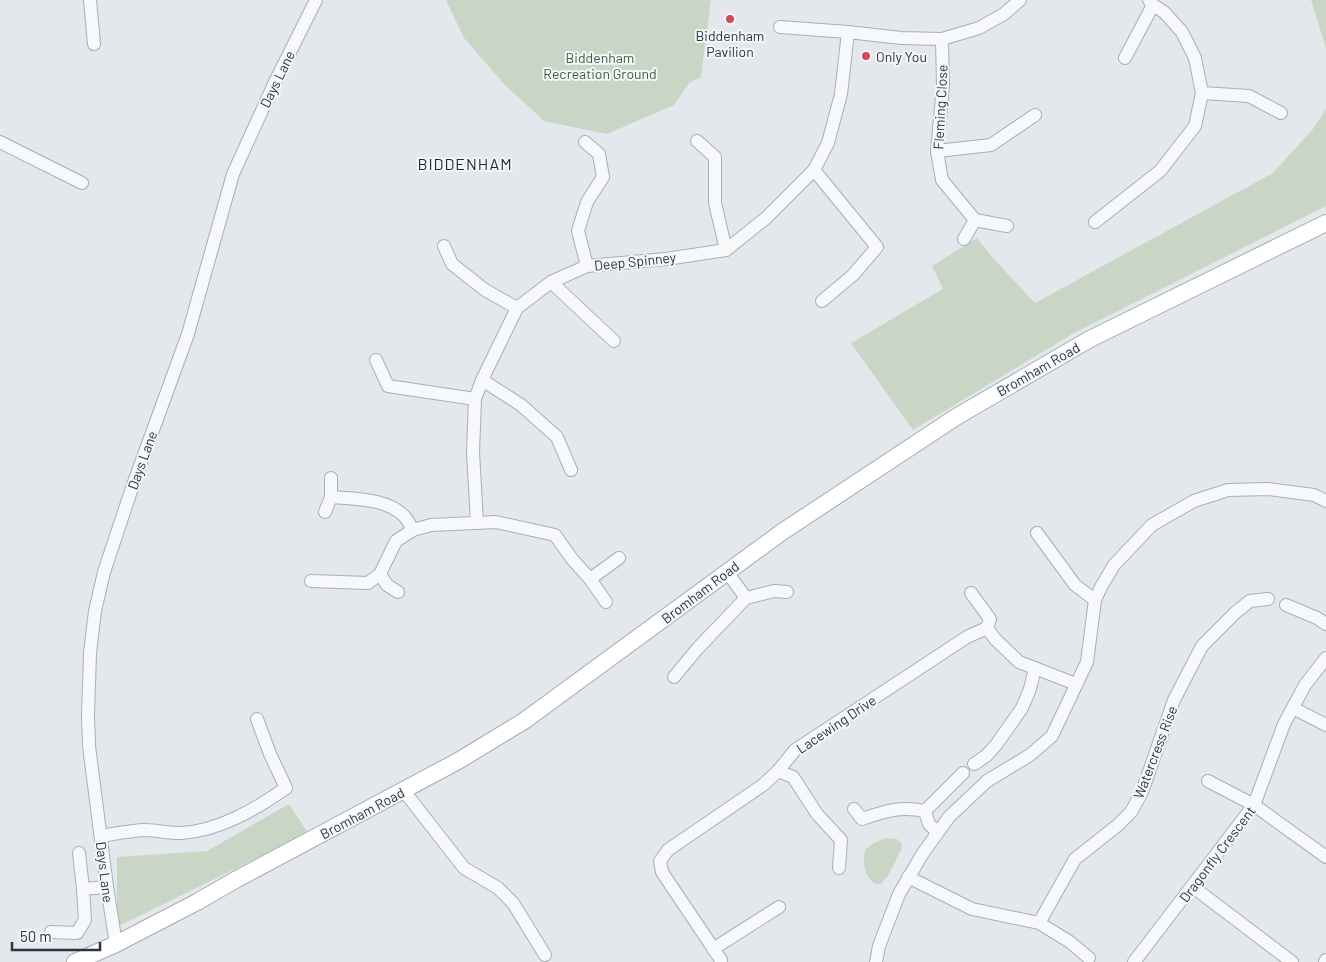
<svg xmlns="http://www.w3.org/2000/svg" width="1326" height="962" viewBox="0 0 1326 962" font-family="Barlow,sans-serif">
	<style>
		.green { fill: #c9d6c5 }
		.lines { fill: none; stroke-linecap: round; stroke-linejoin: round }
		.minor-casing { stroke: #a9aeb7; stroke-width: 14 }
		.major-casing { stroke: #a3abb8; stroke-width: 18 }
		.minor { stroke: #f7f8fa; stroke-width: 12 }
		.major { stroke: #fff; stroke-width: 16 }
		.poi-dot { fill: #d1495b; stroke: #f4f6f9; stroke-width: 2 }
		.labels { text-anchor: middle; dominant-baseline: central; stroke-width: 4; stroke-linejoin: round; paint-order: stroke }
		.poi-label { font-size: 14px; fill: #2b3445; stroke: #f4f6f9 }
		.park-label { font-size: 14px; fill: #3f6138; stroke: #f4f6f9 }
		.street-label { font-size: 14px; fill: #2b3445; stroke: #f4f6f9 }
		.quarter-label { font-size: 16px; letter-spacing: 1px; fill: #1d2536; stroke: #f4f6f9 }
	</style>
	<rect width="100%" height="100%" fill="#e4e7ec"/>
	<g class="green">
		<polygon points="446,0 711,0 701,77 689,83 674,105 607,134 544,121 504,84 464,38"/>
		<polygon points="1311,0 1326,0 1326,48"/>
		<polygon points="1326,109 1326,206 1074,333 913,430 851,343 943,289 932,266 977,238 993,258 1035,303 1273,173 1313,129"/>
		<polygon points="289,804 308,833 117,927 117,857 207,851"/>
		<path d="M886 838 897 839 901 843 902 848 889 874 881 884H875C863 874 863 865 865 850L874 843Z"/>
	</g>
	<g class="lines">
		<defs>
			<g id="minor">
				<polyline points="90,0 94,44"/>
				<polyline points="780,27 848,32"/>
				<polyline points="942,39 943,86 937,151 942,180 975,220 1007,226"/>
				<polyline points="1125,58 1153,5"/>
				<polyline points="1202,93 1249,96 1281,113"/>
				<polyline points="697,141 715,157 715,203 726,250"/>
				<polyline points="0,142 82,183"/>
				<polyline points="585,142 599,154 603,177 587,202 578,231 587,266"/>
				<polyline points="937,151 991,145 1035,115"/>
				<polyline points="814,170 877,247 853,275 822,301"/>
				<polyline points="1095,222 1160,171 1195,126 1202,93 1195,58 1182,32 1164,12 1153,5 1149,0"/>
				<polyline points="964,239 975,220"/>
				<polyline points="444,246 452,264 485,290 517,308"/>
				<polyline points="551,282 614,341"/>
				<polyline points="376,360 388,386 475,399"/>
				<polyline points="482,380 521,405 557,437 571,470"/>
				<path d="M331 478V497C354 499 388 498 405 517 408 521 411 526 413 530"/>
				<polyline points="325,512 331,497"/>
				<polyline points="477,523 473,452 475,399 482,380 517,308 551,282 587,266 666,259 726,250 766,218 814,170 828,143 841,94 848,32 901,38 942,39 979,28 1004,14 1020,0"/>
				<polyline points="1037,533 1075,585 1095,600"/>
				<polyline points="380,574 387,585 398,592"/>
				<polyline points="590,579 606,602"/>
				<polyline points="311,581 368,583 380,574 396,541 413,530 431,525 496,522 555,535 572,559 590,579 619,558"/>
				<polyline points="971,593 990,619 987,628"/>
				<polyline points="746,598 774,591 787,592"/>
				<polyline points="1286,605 1317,618 1326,624"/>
				<polyline points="987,628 995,639 1019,662 1076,684"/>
				<polyline points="674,677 698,648 746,598 727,572"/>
				<polyline points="1293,708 1326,725"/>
				<polyline points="974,764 986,756 996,745 1022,708 1030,689 1035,668"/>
				<polyline points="778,771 793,777 817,814 841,840 839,868"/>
				<polyline points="1208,781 1254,805 1326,857"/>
				<polyline points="404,791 464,868 498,888 513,903 545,955"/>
				<path d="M854 809 862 819C885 811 900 806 925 811L963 773"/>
				<polyline points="925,811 929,824 937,832"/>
				<path d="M101 836C114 834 129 831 143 830 155 830 168 833 181 833 219 831 256 809 286 788L270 754 257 719"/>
				<polyline points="79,853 83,889"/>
				<polyline points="908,877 972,909 1039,923 1075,859 1118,825 1131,812 1142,792 1174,700 1202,646 1236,612 1250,601 1268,599"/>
				<polyline points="1193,887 1292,962"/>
				<polyline points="1039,923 1070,942 1089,958"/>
				<polyline points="51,932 77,933 85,920 83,889 107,887"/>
				<polyline points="116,944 107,887 89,746 88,715 90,653 95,611 104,572 133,485 188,334 233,174 275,82 316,0"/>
				<polyline points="713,949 779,907"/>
				<polyline points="721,960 662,872 660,861 668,850 763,785 778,771 795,750 967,637 987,628"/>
				<polyline points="876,962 879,946 899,894 923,853 949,817 987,781 1030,755 1052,736 1087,662 1095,600 1101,587 1114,565 1152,525 1194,501 1228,490 1268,489 1314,495 1326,501"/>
				<polyline points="1134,962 1254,805 1284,724 1305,685 1326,658"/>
				<polyline points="1325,962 1326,960"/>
			</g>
			<polyline id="major" points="75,962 116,944 197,902 237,879 458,761 524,721 782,532 956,417 1090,339 1326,223"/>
		</defs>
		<use href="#minor" class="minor-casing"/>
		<use href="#major" class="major-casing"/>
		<use href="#minor" class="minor"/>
		<use href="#major" class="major"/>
	</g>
	<g class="poi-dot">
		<circle cx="730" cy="19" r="5"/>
		<circle cx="866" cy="56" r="5"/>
	</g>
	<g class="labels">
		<g class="poi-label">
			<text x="730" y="35">Biddenham<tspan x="730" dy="16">Pavilion</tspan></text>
			<text x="876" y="56" text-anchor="start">Only You</text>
		</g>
		<g class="park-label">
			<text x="600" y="57">Biddenham<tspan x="600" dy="16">Recreation Ground</tspan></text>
		</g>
		<g class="street-label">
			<text transform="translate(277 79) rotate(-64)">Days Lane</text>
			<text transform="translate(940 107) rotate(-87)">Fleming Close</text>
			<text transform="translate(635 261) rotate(-6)">Deep Spinney</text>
			<text transform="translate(1038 369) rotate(-30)">Bromham Road</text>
			<text transform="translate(142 460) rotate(-70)">Days Lane</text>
			<text transform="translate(700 592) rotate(-37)">Bromham Road</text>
			<text transform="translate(836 724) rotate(-34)">Lacewing Drive</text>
			<text transform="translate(1155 752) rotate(-69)">Watercress Rise</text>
			<text transform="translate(362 813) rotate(-28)">Bromham Road</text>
			<text transform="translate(1217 854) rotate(-53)">Dragonfly Crescent</text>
			<text transform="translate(105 872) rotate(83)">Days Lane</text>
		</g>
		<g class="quarter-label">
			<text x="465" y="163">BIDDENHAM</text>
		</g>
	</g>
	<path d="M12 942v8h88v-8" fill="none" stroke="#2b3445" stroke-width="2.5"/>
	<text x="20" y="942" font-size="15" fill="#2b3445" stroke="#f4f6f9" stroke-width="4" paint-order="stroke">50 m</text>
</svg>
